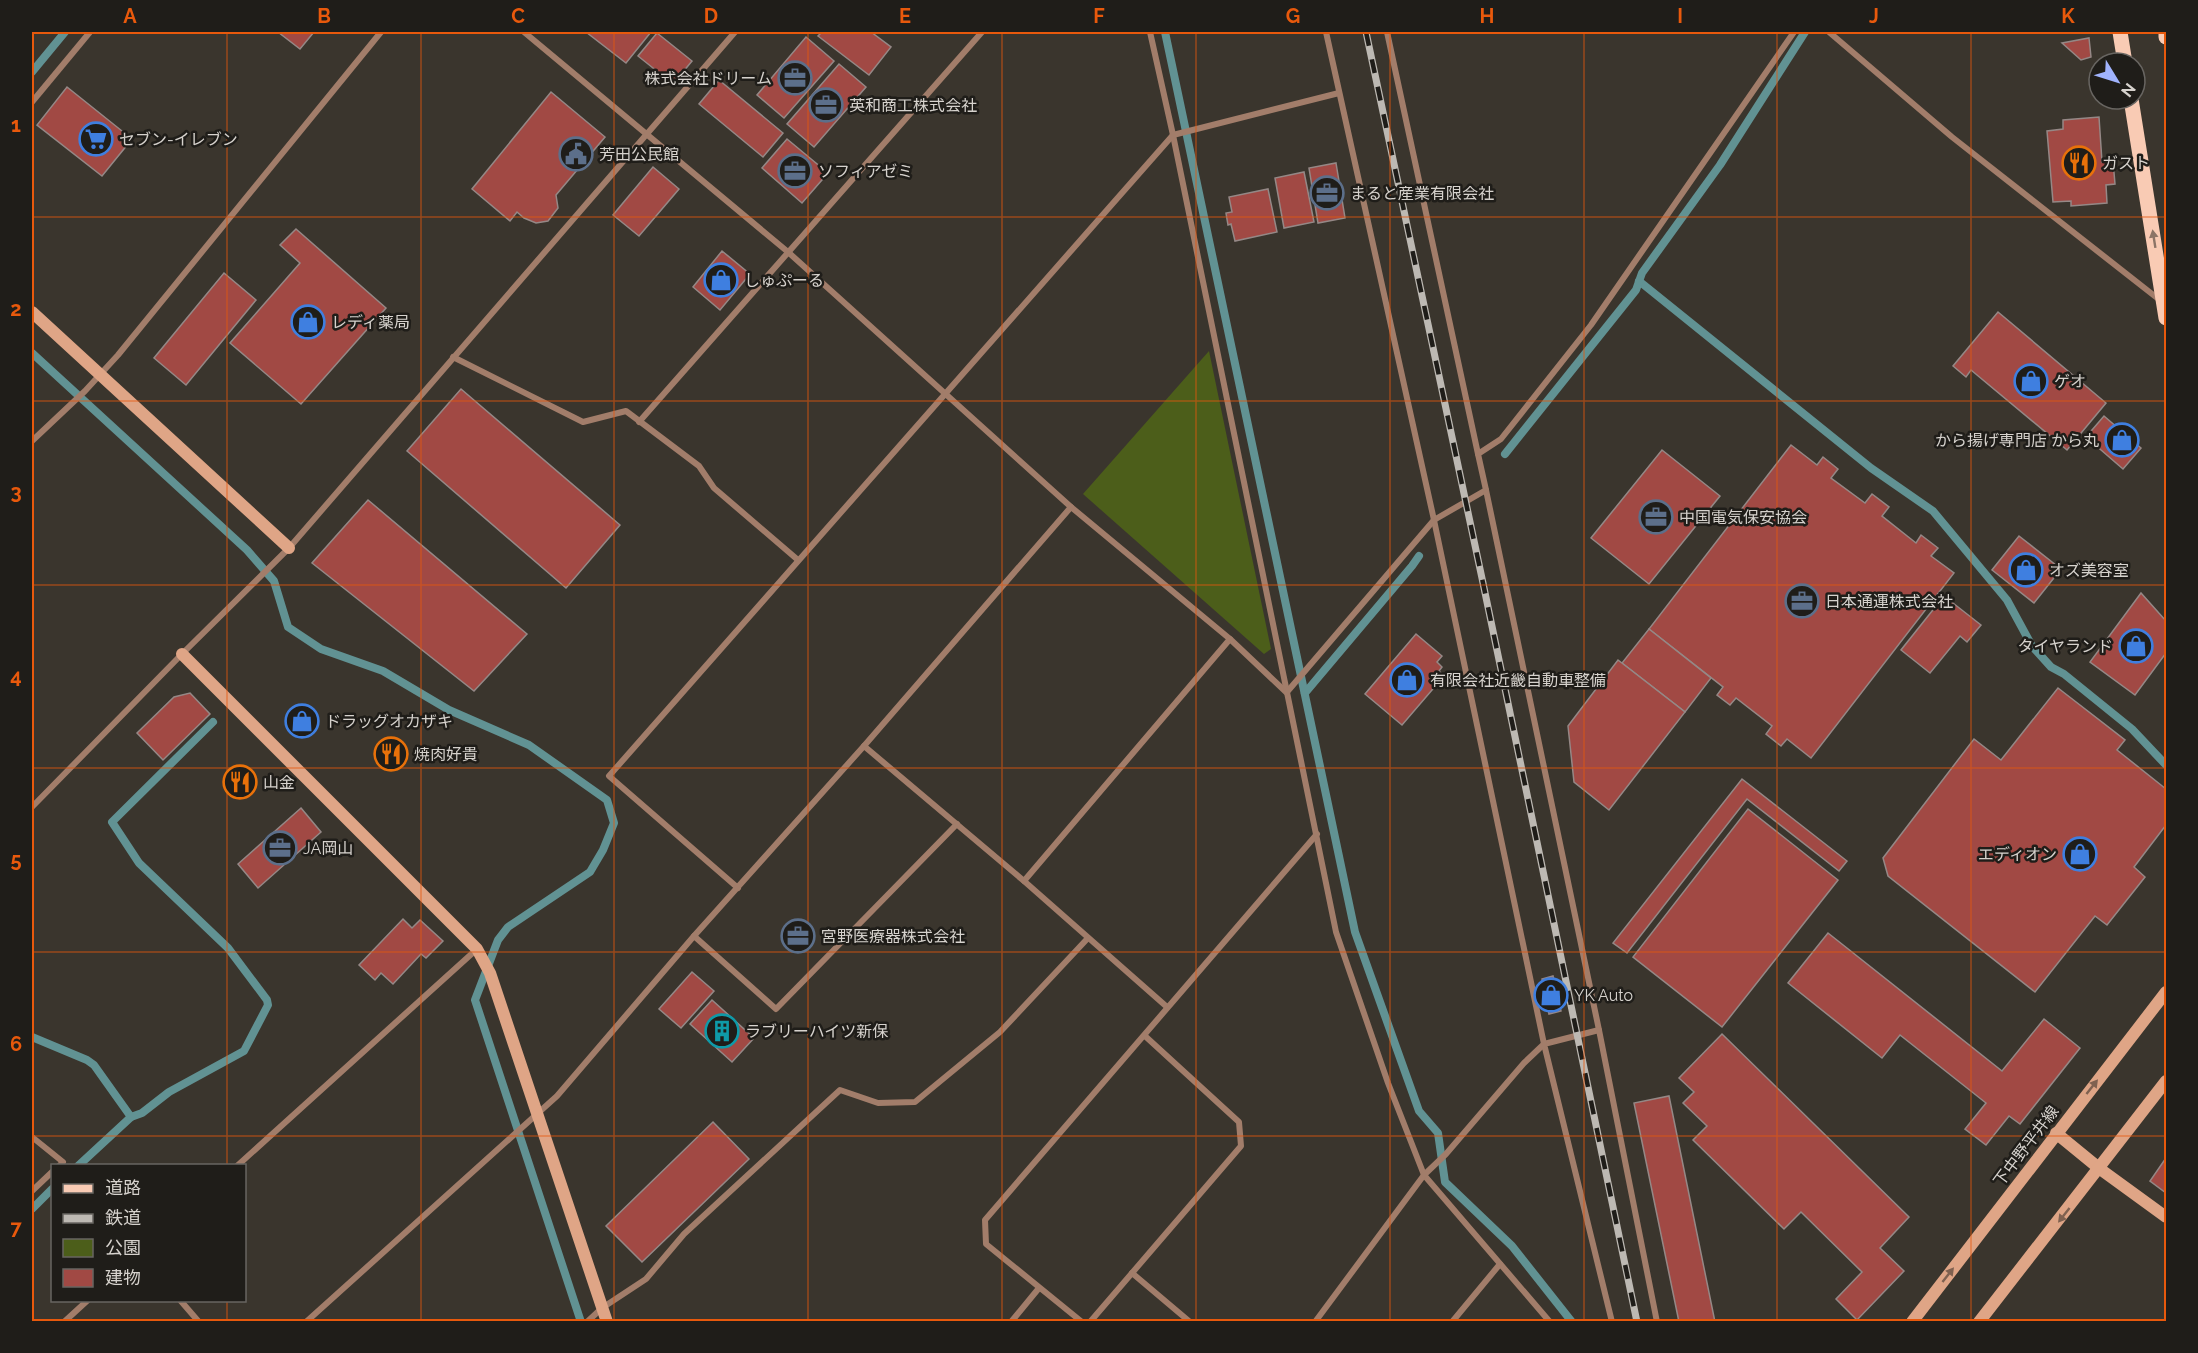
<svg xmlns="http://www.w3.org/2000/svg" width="2198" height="1353" viewBox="0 0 2198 1353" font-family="Raleway,'Noto Sans JP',sans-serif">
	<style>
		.green { fill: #4c5e1a }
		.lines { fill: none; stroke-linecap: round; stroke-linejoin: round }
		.stream { stroke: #619293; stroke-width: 8 }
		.building { fill: #a14944; stroke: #958886; stroke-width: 1.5 }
		.street { stroke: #a27d6a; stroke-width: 6 }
		.secondary { stroke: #dfa586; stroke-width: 12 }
		.primary { stroke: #f9cbb4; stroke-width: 15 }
		.rail-casing { stroke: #bdb9b3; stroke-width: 7 }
		.rail { stroke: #1f1d19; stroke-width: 4.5; stroke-dasharray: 14; stroke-linecap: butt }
		.oneway { fill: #8c7466 }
		.oneway2 { fill: #7f6150 }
		.grid { fill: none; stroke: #e8590c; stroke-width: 1.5; stroke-opacity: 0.55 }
		.labels { text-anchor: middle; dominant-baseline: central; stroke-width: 5; stroke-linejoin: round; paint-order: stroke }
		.poi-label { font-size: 16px; fill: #d6d2cd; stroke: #1f1d19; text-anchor: start }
		.street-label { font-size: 16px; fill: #d6d2cd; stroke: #1f1d19 }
		.neatline { fill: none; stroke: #e8590c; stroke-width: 2 }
		.grid-label { font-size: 20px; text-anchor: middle; font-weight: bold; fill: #e8590c }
	</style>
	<rect width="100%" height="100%" fill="#3a352d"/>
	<polygon class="green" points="1209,351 1271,649 1264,654 1083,494"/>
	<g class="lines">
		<g class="stream">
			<polyline points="1165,32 1355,932 1419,1111 1438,1133 1445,1182 1512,1246 1572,1322"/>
			<polyline points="32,72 65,32"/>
			<polyline points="1639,281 1871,468 1933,511 2007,600 2032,646 2051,667 2064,674 2132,729 2166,765"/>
			<polyline points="32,353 247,550 274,581 288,627 321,649 383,671 449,710 529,745 607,800 614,823 603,850 590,872 508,927 498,940 475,1000 581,1322"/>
			<polyline points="1505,454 1636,290 1642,273 1720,165 1805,32"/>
			<polyline points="1305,693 1412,566 1419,556"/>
			<polyline points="32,1037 87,1060 94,1065 131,1117 78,1166"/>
			<polyline points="131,1117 142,1113 169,1092 244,1051 268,1005 267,1000 228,948 139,863 112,822 213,722"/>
			<polyline points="32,1209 52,1189"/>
		</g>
	</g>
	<g class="building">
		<polygon points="278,32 314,32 300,49"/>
		<polygon points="586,32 651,32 626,63"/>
		<polygon points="822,32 871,32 891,47 869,75 818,36"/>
		<polygon points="657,33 692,61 673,84 638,56"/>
		<polygon points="806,37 834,61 784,118 757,95"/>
		<polygon points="2089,38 2091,57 2081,60 2062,43"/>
		<polygon points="839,64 866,87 814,147 787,124"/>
		<polygon points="719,80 783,133 763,157 699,104"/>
		<polygon points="67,87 132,139 102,176 37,125"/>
		<polygon points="551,92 605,137 556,195 558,208 548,221 536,223 524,218 517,212 510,221 472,189"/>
		<polygon points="2099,117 2102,162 2113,161 2115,184 2106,185 2107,203 2071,206 2071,201 2053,202 2047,131 2063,129 2063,120"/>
		<polygon points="787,139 828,173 802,203 762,168"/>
		<polygon points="1336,163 1345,218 1318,223 1309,168"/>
		<polygon points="653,167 679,189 639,236 613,215"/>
		<polygon points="1304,172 1314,222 1284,228 1275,178"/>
		<polygon points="1268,189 1277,232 1235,241 1231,224 1228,225 1226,213 1232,212 1229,197"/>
		<polygon points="296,229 386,308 301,404 230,343 300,263 280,245"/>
		<polygon points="722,251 750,274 720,310 693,287"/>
		<polygon points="224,273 256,300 186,385 154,358"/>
		<polygon points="1998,312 2106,403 2067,450 1971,370 1966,377 1953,366"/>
		<polygon points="461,389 620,525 566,588 407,451"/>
		<polygon points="2104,416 2141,448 2123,469 2086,437"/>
		<polygon points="1791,445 1817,465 1823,457 1838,469 1831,478 1865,503 1872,494 1889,507 1882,516 1916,543 1921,535 1938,548 1931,556 1954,573 1811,758 1787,739 1781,746 1766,734 1772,726 1736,698 1730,705 1717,695 1723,687 1649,629"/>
		<polygon points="1662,450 1720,496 1649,584 1591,538"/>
		<polygon points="368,500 527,634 474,691 312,563"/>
		<polygon points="2019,536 2061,569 2034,603 1992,570"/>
		<polygon points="2141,593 2166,621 2166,653 2135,695 2090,662"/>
		<polygon points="1944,596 1981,625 1967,642 1960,636 1930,673 1901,650"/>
		<polygon points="1649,629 1711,678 1685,712 1622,663"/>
		<polygon points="1416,634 1442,656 1437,662 1442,667 1439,671 1444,676 1402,725 1365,694"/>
		<polygon points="1618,660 1685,712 1609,810 1574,782 1568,726"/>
		<polygon points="2058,688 2125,740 2117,750 2166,789 2166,825 2134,867 2145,877 2107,925 2095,916 2035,992 1888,876 1883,858 1974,739 2001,760"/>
		<polygon points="190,693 210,714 163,760 137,733 174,697"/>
		<polygon points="1742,779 1847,861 1839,871 1747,799 1627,953 1613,943"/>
		<polygon points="301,808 321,832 258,888 238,864"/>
		<polygon points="1748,809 1838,880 1722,1027 1633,957"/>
		<polygon points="403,919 412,928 420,920 443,941 426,958 421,954 393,984 381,973 375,980 359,965"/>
		<polygon points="1828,933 2002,1071 2044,1019 2080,1048 2020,1124 2009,1116 1986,1145 1965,1129 1986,1103 1900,1035 1882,1058 1788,983"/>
		<polygon points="692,972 714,991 681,1028 659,1009"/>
		<polygon points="1553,976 1561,1011 1549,1014 1542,979"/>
		<polygon points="712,1000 754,1038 732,1062 690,1024"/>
		<polygon points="1722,1034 1909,1217 1880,1248 1904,1271 1857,1320 1836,1299 1862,1272 1801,1212 1784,1229 1693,1140 1707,1126 1683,1103 1694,1092 1679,1078"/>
		<polygon points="1669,1096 1715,1322 1679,1322 1634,1103"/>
		<polygon points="713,1122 749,1159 642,1262 606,1226"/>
		<polygon points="2166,1158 2166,1193 2150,1181"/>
	</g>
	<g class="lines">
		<g class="street">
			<polyline points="524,32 788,252 1071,507 1230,639 1286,692"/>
			<polyline points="1150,32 1173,135 1336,932 1388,1083 1424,1175 1550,1322"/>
			<polyline points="1387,32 1478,454"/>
			<polyline points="1829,32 1952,137 2161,301"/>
			<polyline points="32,102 90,32"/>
			<polyline points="453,357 583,422 626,411 699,466 714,488 798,560"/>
			<polyline points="639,422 982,32"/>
			<polyline points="32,441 85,391 118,355 381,32"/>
			<polyline points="1486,490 1599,1030 1657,1322"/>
			<polyline points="1287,692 1434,520 1486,490 1478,454 1501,439 1591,325 1794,32"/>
			<polyline points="864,746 1024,881 1167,1007"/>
			<polyline points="32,807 182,654 289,548 735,32"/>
			<polyline points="1024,881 1230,639"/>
			<polyline points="738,888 609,776 1173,135 1339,93"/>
			<polyline points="694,936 776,1009 957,824"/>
			<polyline points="1599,1030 1544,1044 1612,1322"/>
			<polyline points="32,1137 63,1162 59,1166"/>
			<polyline points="237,1166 477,949"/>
			<polyline points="32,1191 52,1172"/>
			<polyline points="1132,1273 1190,1322"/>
			<polyline points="180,1300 199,1322"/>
			<polyline points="64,1322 88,1300"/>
			<polyline points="306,1322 557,1096 694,936 864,746 1071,507"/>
			<polyline points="587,1322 602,1308 646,1279 684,1234 840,1090 878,1103 915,1102 1000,1032 1088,938"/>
			<polyline points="1011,1322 1039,1288"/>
			<polyline points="1082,1322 986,1244 985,1220 1317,834"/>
			<polyline points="1090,1322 1241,1146 1239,1122 1145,1036"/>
			<polyline points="1315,1322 1424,1175 1446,1154 1524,1063 1544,1044 1434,520 1326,32"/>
			<polyline points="1452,1322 1500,1264"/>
		</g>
		<g class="secondary">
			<polyline points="32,312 289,548"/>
			<polyline points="182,654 477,949 490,973 607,1322"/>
			<polyline points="2056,1133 2100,1169 2166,1217"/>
			<polyline points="1912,1322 2166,992"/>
			<polyline points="1979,1322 2166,1081"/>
		</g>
		<g class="primary">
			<polyline points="2120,32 2125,63"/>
			<polyline points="2166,32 2166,37"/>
			<polyline points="2131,99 2166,318"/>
		</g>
		<defs>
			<polyline id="rail" points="1366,32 1483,583 1637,1322"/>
		</defs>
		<use href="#rail" class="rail-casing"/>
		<use href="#rail" class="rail"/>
	</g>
	<defs><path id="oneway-solid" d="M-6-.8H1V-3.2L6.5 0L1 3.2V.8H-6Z" transform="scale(1.5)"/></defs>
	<use class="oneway" href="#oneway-solid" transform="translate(2154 239) rotate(-99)"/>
	<g class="oneway2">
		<use href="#oneway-solid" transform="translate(2092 1087) rotate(-52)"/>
		<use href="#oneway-solid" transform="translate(2064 1215) rotate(128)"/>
		<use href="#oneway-solid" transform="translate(1948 1275) rotate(-52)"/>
	</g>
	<path class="grid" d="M227 32V1166M421 32V1322M614 32V1322M808 32V1322M1002 32V1322M1196 32V1322M1390 32V1322M1584 32V1322M1777 32V1322M1971 32V1322M32 217H2166M32 401H2166M32 585H2166M32 768H2166M32 952H2166M32 1136H2166M227 1300V1322"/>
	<defs>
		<symbol id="office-ring" viewBox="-11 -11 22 22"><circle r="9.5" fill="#1f1d19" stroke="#5c6f8a" stroke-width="1.5"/><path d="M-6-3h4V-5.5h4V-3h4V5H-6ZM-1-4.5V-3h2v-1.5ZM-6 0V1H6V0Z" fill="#5c6f8a"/></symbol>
		<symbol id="supermarket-ring" viewBox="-11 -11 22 22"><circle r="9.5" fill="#1f1d19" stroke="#3f7fe0" stroke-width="1.5"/><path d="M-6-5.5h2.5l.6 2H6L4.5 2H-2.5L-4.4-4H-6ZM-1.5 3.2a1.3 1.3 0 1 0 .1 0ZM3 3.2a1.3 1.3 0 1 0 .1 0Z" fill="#3f7fe0"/></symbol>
		<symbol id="civic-ring" viewBox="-11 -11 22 22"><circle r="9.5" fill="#1f1d19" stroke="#5c6f8a" stroke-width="1.5"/><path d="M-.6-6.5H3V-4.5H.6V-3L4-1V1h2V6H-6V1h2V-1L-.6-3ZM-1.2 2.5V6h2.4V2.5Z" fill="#5c6f8a"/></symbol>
		<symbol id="restaurant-ring" viewBox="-11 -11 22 22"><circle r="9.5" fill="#1f1d19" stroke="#e8710a" stroke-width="1.5"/><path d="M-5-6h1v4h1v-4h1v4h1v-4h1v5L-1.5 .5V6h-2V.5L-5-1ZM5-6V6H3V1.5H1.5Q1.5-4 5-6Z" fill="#e8710a"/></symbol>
		<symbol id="shop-ring" viewBox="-11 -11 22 22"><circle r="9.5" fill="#1f1d19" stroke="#3f7fe0" stroke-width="1.5"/><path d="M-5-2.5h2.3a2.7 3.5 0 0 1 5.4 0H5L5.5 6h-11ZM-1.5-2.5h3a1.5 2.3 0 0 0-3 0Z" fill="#3f7fe0"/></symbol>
		<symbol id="building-ring" viewBox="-11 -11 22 22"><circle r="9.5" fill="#1f1d19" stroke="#0f9aa8" stroke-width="1.5"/><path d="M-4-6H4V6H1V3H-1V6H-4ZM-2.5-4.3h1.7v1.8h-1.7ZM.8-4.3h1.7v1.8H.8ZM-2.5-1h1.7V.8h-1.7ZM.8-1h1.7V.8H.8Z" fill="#0f9aa8"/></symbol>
	</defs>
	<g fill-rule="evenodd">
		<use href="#office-ring" x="776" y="59" width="38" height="38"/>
		<use href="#office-ring" x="807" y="86" width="38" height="38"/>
		<use href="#supermarket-ring" x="77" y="120" width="38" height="38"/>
		<use href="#civic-ring" x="557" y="135" width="38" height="38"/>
		<use href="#restaurant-ring" x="2060" y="144" width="38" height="38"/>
		<use href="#office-ring" x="776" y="152" width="38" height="38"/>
		<use href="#office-ring" x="1308" y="174" width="38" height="38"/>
		<use href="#shop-ring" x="702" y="261" width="38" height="38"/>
		<use href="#shop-ring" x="289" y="303" width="38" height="38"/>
		<use href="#shop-ring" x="2012" y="362" width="38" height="38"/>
		<use href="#shop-ring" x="2103" y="421" width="38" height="38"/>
		<use href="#office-ring" x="1637" y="498" width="38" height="38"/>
		<use href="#shop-ring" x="2007" y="551" width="38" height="38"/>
		<use href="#office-ring" x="1783" y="582" width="38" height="38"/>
		<use href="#shop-ring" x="2117" y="627" width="38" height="38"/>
		<use href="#shop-ring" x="1388" y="661" width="38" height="38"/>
		<use href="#shop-ring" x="283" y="702" width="38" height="38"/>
		<use href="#restaurant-ring" x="372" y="735" width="38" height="38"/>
		<use href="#restaurant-ring" x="221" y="763" width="38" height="38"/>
		<use href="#office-ring" x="261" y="829" width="38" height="38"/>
		<use href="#shop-ring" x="2061" y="835" width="38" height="38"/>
		<use href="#office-ring" x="779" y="917" width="38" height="38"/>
		<use href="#shop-ring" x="1532" y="976" width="38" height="38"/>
		<use href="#building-ring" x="703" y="1012" width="38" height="38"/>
	</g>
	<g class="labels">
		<g class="poi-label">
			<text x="772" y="78" text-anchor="end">株式会社ドリーム</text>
			<text x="849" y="105">英和商工株式会社</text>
			<text x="119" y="139">セブン-イレブン</text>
			<text x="599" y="154">芳田公民館</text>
			<text x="2102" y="163">ガスト</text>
			<text x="818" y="171">ソフィアゼミ</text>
			<text x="1350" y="193">まると産業有限会社</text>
			<text x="744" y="280">しゅぷーる</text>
			<text x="331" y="322">レディ薬局</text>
			<text x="2054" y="381">ゲオ</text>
			<text x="2099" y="440" text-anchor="end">から揚げ専門店 から丸</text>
			<text x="1679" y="517">中国電気保安協会</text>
			<text x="2049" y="570">オズ美容室</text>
			<text x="1825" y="601">日本通運株式会社</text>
			<text x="2113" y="646" text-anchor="end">タイヤランド</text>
			<text x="1430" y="680">有限会社近畿自動車整備</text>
			<text x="325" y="721">ドラッグオカザキ</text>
			<text x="414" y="754">焼肉好貴</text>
			<text x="263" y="782">山金</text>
			<text x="303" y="848">JA岡山</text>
			<text x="2057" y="854" text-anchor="end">エディオン</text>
			<text x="821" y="936">宮野医療器株式会社</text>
			<text x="1574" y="995">YK Auto</text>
			<text x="745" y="1031">ラブリーハイツ新保</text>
		</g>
		<g class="street-label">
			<text transform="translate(2026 1146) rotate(-53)">下中野平井線</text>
		</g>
	</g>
	<rect width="2198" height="1353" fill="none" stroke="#1f1d19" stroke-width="66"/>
	<rect x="51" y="1164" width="195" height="138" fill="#1f1d19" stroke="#686561" stroke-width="1.5"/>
	<rect x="63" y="1184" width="30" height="9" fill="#f9cbb4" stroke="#686561" stroke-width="1.5"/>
	<text x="105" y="1194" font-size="18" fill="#d6d2cd">道路</text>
	<rect x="63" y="1214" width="30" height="9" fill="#bdb9b3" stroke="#686561" stroke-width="1.5"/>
	<text x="105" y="1224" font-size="18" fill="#d6d2cd">鉄道</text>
	<rect x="63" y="1239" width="30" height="18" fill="#4c5e1a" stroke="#686561" stroke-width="1.5"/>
	<text x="105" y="1254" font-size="18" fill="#d6d2cd">公園</text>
	<rect x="63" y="1269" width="30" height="18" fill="#a14944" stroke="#686561" stroke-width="1.5"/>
	<text x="105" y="1284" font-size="18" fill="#d6d2cd">建物</text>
	<g transform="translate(2117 81) rotate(128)"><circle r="28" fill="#1f1d19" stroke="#686561" stroke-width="1.5"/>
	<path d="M0-4.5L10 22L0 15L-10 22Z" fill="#a0b3fd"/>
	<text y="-9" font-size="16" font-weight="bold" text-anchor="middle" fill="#d6d2cd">N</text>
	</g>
	<rect x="33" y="33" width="2132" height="1287" class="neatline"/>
	<g class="grid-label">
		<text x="130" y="23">A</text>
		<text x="324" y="23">B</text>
		<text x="518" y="23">C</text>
		<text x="711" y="23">D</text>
		<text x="905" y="23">E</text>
		<text x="1099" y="23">F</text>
		<text x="1293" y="23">G</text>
		<text x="1487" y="23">H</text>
		<text x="1680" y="23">I</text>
		<text x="1874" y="23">J</text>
		<text x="2068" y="23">K</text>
		<text x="16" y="132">1</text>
		<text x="16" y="316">2</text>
		<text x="16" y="499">3</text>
		<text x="16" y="683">4</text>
		<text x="16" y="867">5</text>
		<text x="16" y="1051">6</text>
		<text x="16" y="1235">7</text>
	</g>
</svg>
